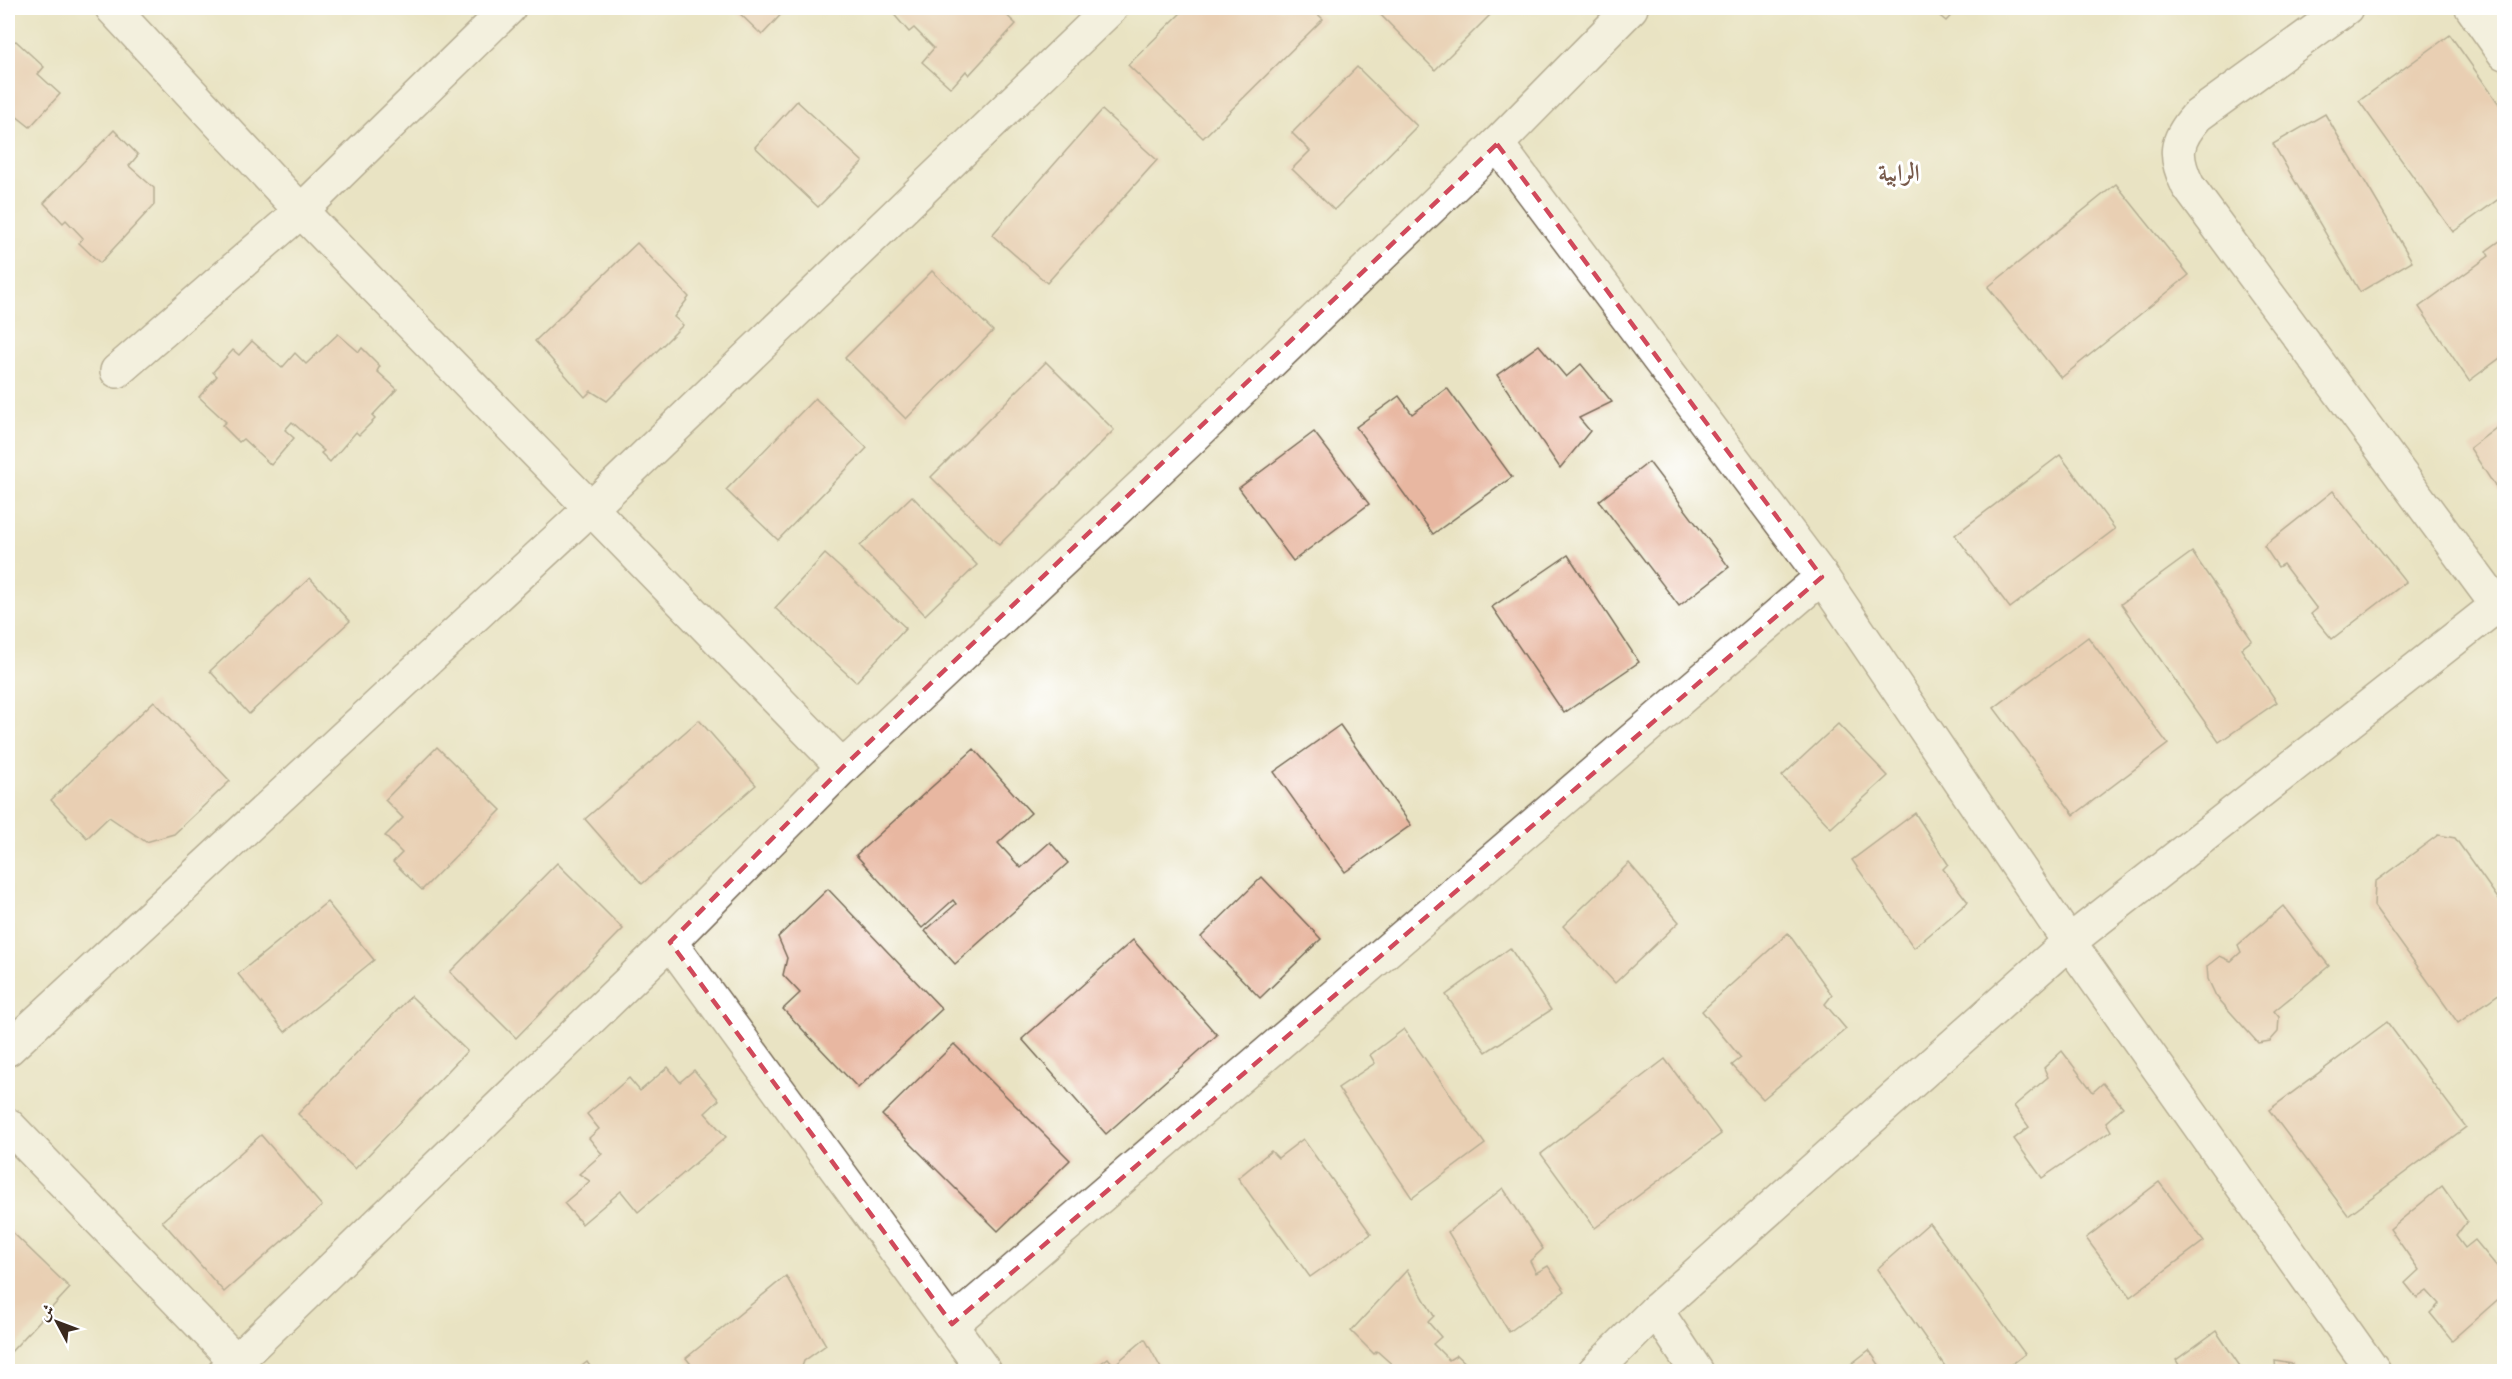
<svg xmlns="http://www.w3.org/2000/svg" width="2512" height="1379" viewBox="0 0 2512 1379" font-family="Cardo,Amiri,serif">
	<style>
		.building { fill: #e8b7a1 }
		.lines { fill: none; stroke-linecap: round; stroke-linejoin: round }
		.street-casing { stroke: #786b58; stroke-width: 36 }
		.street { stroke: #fff; stroke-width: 33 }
		.marked { fill: none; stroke: #d1495b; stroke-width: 4.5; stroke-dasharray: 12 8; stroke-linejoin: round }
		.labels { text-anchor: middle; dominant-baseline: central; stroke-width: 6; stroke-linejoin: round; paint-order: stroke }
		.quarter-label { font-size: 24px; font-weight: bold; fill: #785b4c; stroke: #fff }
	</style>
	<rect width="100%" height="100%" fill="#fff"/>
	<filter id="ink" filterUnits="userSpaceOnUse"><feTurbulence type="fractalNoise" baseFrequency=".0167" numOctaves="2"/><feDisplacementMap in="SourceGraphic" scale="12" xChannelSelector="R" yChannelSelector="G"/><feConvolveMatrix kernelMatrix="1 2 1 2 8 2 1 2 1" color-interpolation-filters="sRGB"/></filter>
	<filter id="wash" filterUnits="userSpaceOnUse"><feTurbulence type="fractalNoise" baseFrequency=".008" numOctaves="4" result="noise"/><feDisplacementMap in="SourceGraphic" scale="24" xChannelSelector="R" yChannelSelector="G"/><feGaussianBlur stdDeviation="1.35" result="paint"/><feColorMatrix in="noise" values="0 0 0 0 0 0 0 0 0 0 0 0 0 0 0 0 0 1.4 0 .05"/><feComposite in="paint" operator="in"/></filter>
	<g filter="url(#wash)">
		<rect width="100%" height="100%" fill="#e9e3c3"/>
		<g id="blocks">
			<g class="building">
				<polygon points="734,8 787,8 762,35"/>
				<polygon points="894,8 999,8 1016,24 969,75 966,71 951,88 922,62 934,48 914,28 909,32 891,11"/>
				<polygon points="1186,8 1311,8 1323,19 1203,138 1128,65"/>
				<polygon points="1379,8 1497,8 1435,70 1376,10"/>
				<polygon points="1930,8 1958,8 1946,21"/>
				<polygon points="2450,35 2504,111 2504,195 2453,232 2359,101"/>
				<polygon points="16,41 44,67 38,74 60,94 30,127 16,116 8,126 8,43"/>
				<polygon points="1357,67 1417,126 1334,210 1292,169 1310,151 1292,133"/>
				<polygon points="797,101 863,162 818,207 755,147"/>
				<polygon points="1102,110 1157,160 1047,283 992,235"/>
				<polygon points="2325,114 2412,261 2360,292 2273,144"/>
				<polygon points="114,130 138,155 129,166 154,188 154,205 100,263 79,243 83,238 66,220 63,223 44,203"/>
				<polygon points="2116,184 2189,275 2061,378 1988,287"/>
				<polygon points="2504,238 2504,355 2469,381 2419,307 2489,256 2486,251"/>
				<polygon points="637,243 689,297 674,317 683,325 607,401 591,391 585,397 535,341"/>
				<polygon points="932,271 993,331 906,419 845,358"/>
				<polygon points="338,334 359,352 362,348 380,366 377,371 397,389 372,416 375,419 359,435 356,432 330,462 321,453 324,451 292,422 285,430 294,438 271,465 243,439 239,442 222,425 226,422 199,397 217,376 213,372 233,350 239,355 252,341 282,368 295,353 306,364"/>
				<polygon points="1539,345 1566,377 1581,364 1612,402 1579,418 1590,431 1560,468 1497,375"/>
				<polygon points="1046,362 1114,430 999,545 931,477"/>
				<polygon points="1447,388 1512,477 1433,534 1356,427 1399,396 1412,414"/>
				<polygon points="815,398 867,448 778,540 726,490"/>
				<polygon points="2504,422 2504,500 2470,448"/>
				<polygon points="1314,432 1369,504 1293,561 1239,488"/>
				<polygon points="2060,455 2115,529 2010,608 1955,535"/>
				<polygon points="1649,462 1729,567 1679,606 1599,501"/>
				<polygon points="2333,491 2406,582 2332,639 2311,614 2317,609 2283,564 2278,567 2264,546"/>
				<polygon points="912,496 977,565 925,615 860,546"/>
				<polygon points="2192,552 2252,640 2241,649 2277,702 2219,742 2121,604"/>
				<polygon points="825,554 906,628 856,682 775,608"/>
				<polygon points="1568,555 1639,662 1564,713 1492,607"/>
				<polygon points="310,578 350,621 249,714 210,671"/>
				<polygon points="2088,637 2168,744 2074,815 1994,708"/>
				<polygon points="154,701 230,781 174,834 146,842 109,817 87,838 51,800"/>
				<polygon points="699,720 756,785 642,884 585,819"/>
				<polygon points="1838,724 1888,776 1831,828 1782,776"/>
				<polygon points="1340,725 1411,825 1345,872 1274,772"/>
				<polygon points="437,747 501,810 422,890 393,862 402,853 385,836 403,818 385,800"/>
				<polygon points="974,749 1031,813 998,843 1021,868 1050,842 1068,863 955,964 925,931 956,904 953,900 922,928 856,855"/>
				<polygon points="1915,813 1948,864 1943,869 1968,902 1914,948 1852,860"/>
				<polygon points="2438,835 2455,838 2504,907 2504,990 2458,1023 2374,906 2375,882"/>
				<polygon points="557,863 623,929 516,1038 450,972"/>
				<polygon points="1629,863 1679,922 1615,983 1563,926"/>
				<polygon points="1262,877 1321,939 1260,998 1201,937"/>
				<polygon points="828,889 942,1009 858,1088 783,1009 800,993 783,975 787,958 778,937"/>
				<polygon points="327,902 374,960 285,1032 238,974"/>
				<polygon points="2283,906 2329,966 2274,1011 2279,1017 2278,1032 2270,1041 2258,1043 2216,996 2208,979 2207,966 2220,956 2231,961 2241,952 2238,945"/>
				<polygon points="1788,933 1832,995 1825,1004 1846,1029 1763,1099 1732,1065 1741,1058 1702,1011"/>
				<polygon points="1133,940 1217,1035 1106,1134 1022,1039"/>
				<polygon points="1510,948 1551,1010 1486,1052 1446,995"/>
				<polygon points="411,996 467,1051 355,1169 298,1114"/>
				<polygon points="2387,1022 2466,1127 2348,1215 2269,1110"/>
				<polygon points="1404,1029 1485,1144 1412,1198 1338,1088 1375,1063 1370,1055"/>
				<polygon points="954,1044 1070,1160 998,1231 882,1115"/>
				<polygon points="2062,1051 2093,1092 2103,1083 2123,1107 2106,1122 2111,1131 2042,1178 2014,1139 2029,1127 2014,1106 2048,1077 2044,1068"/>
				<polygon points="1665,1059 1721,1134 1595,1228 1541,1154"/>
				<polygon points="668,1067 680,1082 694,1070 719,1100 705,1113 726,1137 638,1212 621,1191 582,1224 564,1203 590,1181 579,1174 602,1154 589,1138 599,1129 587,1114 629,1078 640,1091"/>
				<polygon points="261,1135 322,1206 224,1292 162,1221"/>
				<polygon points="1303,1139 1371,1234 1310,1277 1238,1178 1271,1151 1278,1158"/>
				<polygon points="2159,1182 2204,1241 2130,1297 2086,1238"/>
				<polygon points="2442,1186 2467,1221 2456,1236 2465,1248 2475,1240 2504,1275 2504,1294 2452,1340 2430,1313 2439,1304 2427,1291 2417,1298 2405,1283 2419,1270 2390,1229"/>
				<polygon points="1503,1188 1543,1249 1530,1261 1536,1273 1548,1266 1565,1291 1509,1332 1448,1232"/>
				<polygon points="1929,1223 2025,1354 2002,1372 1949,1372 1877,1269"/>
				<polygon points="8,1228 70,1288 8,1355"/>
				<polygon points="1407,1270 1434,1316 1428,1322 1441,1337 1433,1344 1449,1360 1457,1355 1473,1370 1471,1372 1393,1372 1396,1368 1377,1351 1374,1354 1351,1331"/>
				<polygon points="786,1276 826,1345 804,1361 800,1372 697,1372 686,1358"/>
				<polygon points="2216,1331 2244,1372 2183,1372 2176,1360"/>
				<polygon points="1145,1339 1163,1372 1089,1372 1108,1358 1114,1365"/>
				<polygon points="1869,1350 1884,1372 1841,1372"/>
				<polygon points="2275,1361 2292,1364 2297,1372 2276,1372"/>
				<polygon points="587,1362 594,1372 574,1372"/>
			</g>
		</g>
	</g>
	<g filter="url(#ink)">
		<use href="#blocks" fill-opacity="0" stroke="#786b58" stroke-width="1.5"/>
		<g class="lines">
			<defs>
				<g id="street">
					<polyline points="112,8 301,211 843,767"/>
					<path d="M2346 8 2197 116C2175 141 2173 155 2188 186L2497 605"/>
					<polyline points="2472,8 2504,53"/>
					<polyline points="1497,144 1822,577 2069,942 2374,1372"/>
					<polyline points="117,371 301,211 509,8"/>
					<polyline points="670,942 985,1372"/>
					<polyline points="8,1049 590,509 1111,8"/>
					<polyline points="8,1125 236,1361"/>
					<polyline points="1656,1310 1697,1372"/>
					<polyline points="952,1324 1822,577"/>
					<polyline points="225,1372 670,942 843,767 1187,443 1497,144 1631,8"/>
					<polyline points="1594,1372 1656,1310 2069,942 2504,600"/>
				</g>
			</defs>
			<use href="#street" class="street-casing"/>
			<use href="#street" class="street"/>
		</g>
	</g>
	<path d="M0 0H2512V1379H0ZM1497 144 1822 577 952 1324 670 942 843 767Z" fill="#e9e3c3" fill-opacity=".55" fill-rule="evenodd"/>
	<path class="marked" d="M1497 144 1822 577 952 1324 670 942 843 767Z"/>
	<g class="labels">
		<g class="quarter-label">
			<text x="1899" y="173">الرابية</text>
		</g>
	</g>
	<rect width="2512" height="1379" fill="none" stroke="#fff" stroke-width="30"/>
	<g transform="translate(57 1322) rotate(311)" stroke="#ffffff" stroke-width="4.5" paint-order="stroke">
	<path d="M0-4.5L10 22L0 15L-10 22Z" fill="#3b2a1e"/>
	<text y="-9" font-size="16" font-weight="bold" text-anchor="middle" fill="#3b2a1e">ش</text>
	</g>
</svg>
